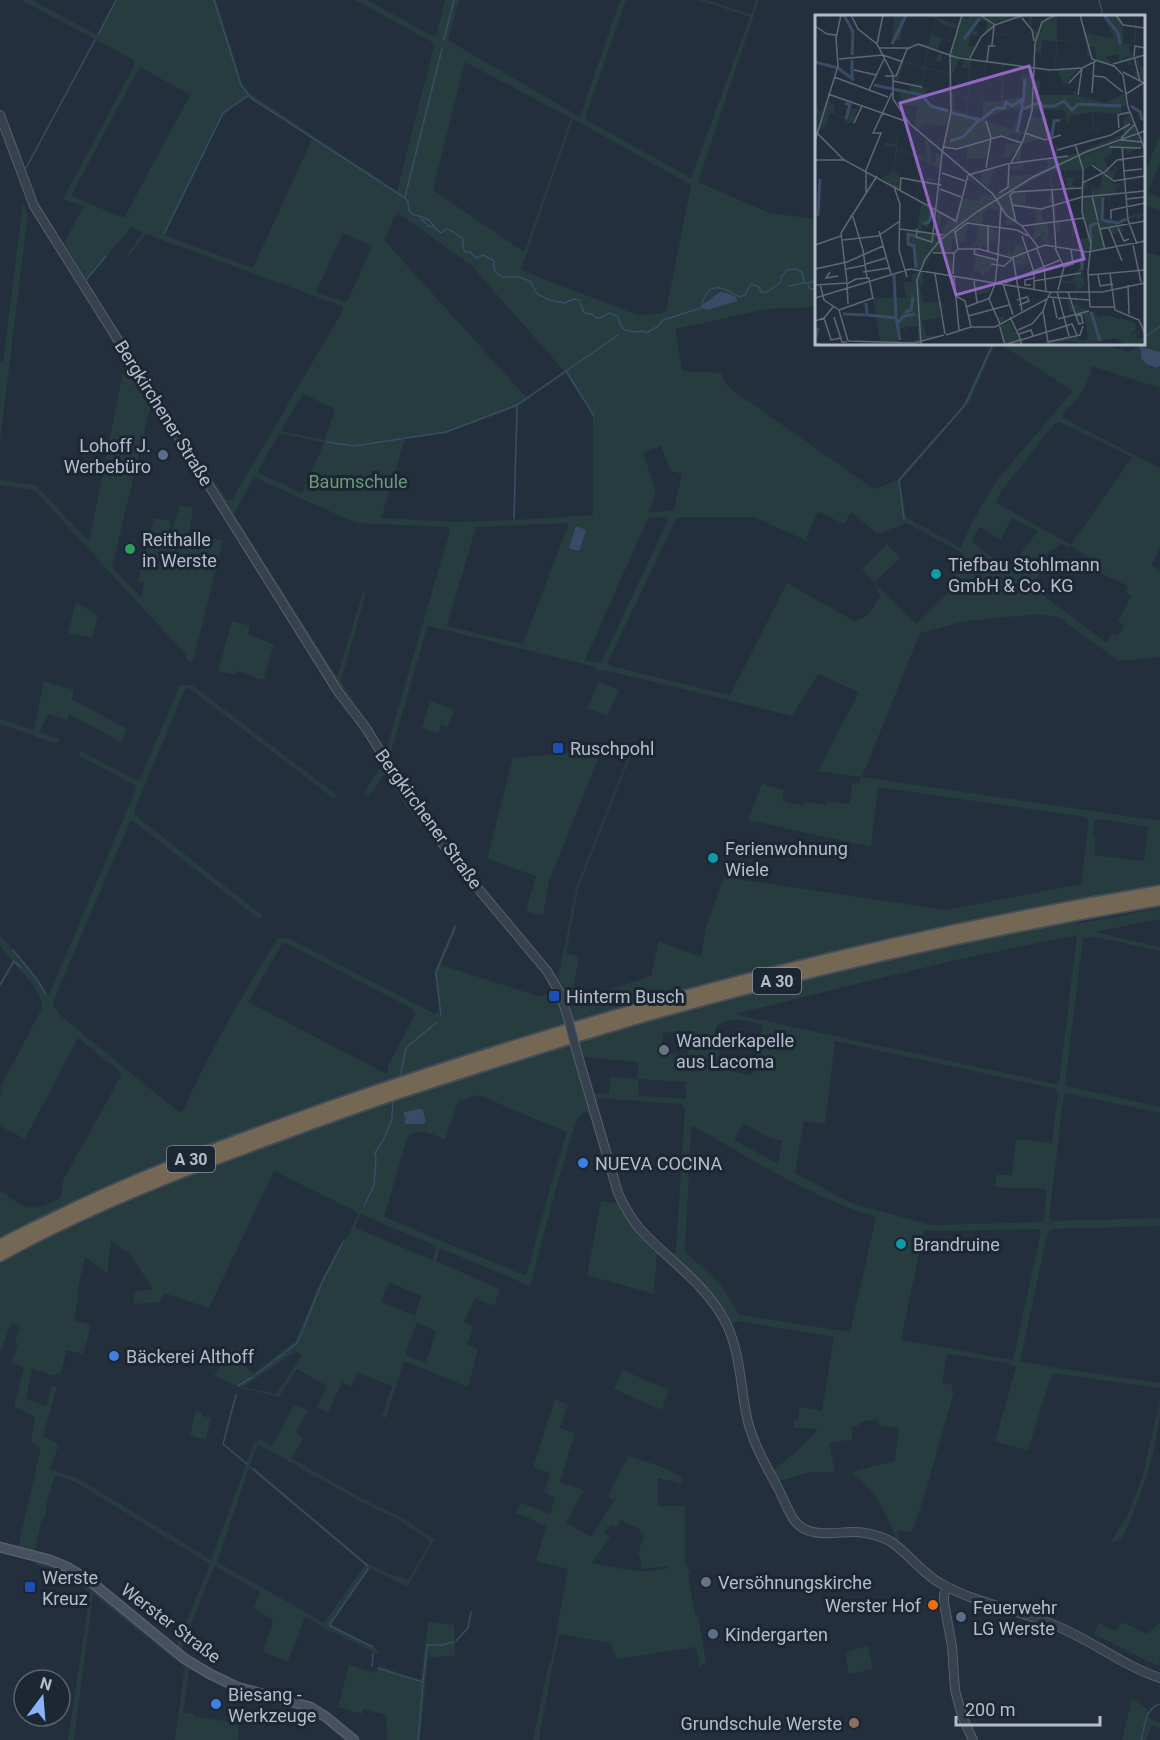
<svg xmlns="http://www.w3.org/2000/svg" width="1160" height="1740" viewBox="0 0 1160 1740" font-family="Roboto,sans-serif">
	<style>
		.green { fill: #263c3f; fill-rule: evenodd }
		.water { fill: #394c67 }
		.lines { fill: none; stroke-linecap: round; stroke-linejoin: round }
		.stream { stroke: #394c67; stroke-width: 1.5 }
		.tertiary-casing { stroke: #565f6c; stroke-width: 10 }
		.secondary-casing { stroke: #565f6c; stroke-width: 11 }
		.motorway-casing { stroke: #434c59; stroke-width: 14 }
		.tertiary { stroke: #38414e; stroke-width: 8 }
		.secondary { stroke: #465061; stroke-width: 8 }
		.motorway { stroke: #746855; stroke-width: 10 }
		.tertiary-bridge-casing { stroke: #565f6c; stroke-width: 10; stroke-linecap: butt }
		.tertiary-bridge { stroke: #38414e; stroke-width: 8 }
		.service-dot { fill: #5c6f8a; stroke: #1d2633; stroke-width: 2 }
		.leisure-dot { fill: #2e9e5b; stroke: #1d2633; stroke-width: 2 }
		.culture-dot { fill: #0f9aa8; stroke: #1d2633; stroke-width: 2 }
		.transit-dot { fill: #1a4fb4; stroke: #1d2633; stroke-width: 2 }
		.worship-dot { fill: #6b7280; stroke: #1d2633; stroke-width: 2 }
		.shop-dot { fill: #3f7fe0; stroke: #1d2633; stroke-width: 2 }
		.food-dot { fill: #e8710a; stroke: #1d2633; stroke-width: 2 }
		.education-dot { fill: #8d6e63; stroke: #1d2633; stroke-width: 2 }
		.labels { text-anchor: middle; dominant-baseline: central; stroke-width: 6; stroke-linejoin: round; paint-order: stroke }
		.shield { fill: #1d2633; stroke: #878f9c; stroke-width: 1.5 }
		.shield-label { font-size: 16px; font-weight: bold; fill: #b4bcc9 }
		.street-label { font-size: 18px; fill: #b4bcc9; stroke: #1d2633 }
		.poi-label { font-size: 18px; fill: #b4bcc9; stroke: #1d2633; text-anchor: start }
		.park-label { font-size: 18px; fill: #6b9a76; stroke: #1d2633 }
		.inset-river { fill: none; stroke: #394c67; stroke-width: 3 }
		.inset-road { fill: none; stroke: #5e6776; stroke-width: 1.5 }
		.view { fill: #9266c3; fill-opacity: 0.15; stroke: #9266c3; stroke-width: 3 }
		.inset-edge { fill: none; stroke: #b4bcc9; stroke-width: 3 }
	</style>
	<rect width="100%" height="100%" fill="#242f3e"/>
	<g class="green">
		<path d="M21 0H32L97 35 116 0H216L243 85 251 94 397 191 434 46 432 42 355 0H367L433 36 436 35 445 0H459L448 40 580 117 620 0H626L585 119 691 178 750 17 698 0H707L751 14 756 0H759L698 182 769 213 816 219V307L767 309 675 329 682 371 722 373 725 383 731 389 874 489 897 480 964 404 991 344H995L970 401 900 482 906 517 961 548 970 526 997 480 1073 391 1000 344H1113L1114 348 1129 352 1138 345 1136 344H1144V252L1160 256V352L1140 346 1142 360 1150 367 1156 368 1160 366V388L1092 366C1088 387 1077 401 1062 414L1063 418 1160 468V548L1151 565 1160 570V657L1119 661 1058 617 1040 614 966 621 920 633 862 777 1160 821V886L1070 903 1076 924 1160 908V919L1095 932 1160 947V951L1096 937 1083 938 1065 1084 1067 1086 1160 1107V1113L1067 1093 1064 1094 1049 1218 1052 1221 1160 1218V1226L1052 1229 1047 1236 1020 1361 1050 1367 1160 1383V1388L1052 1373 1028 1450 995 1442 1016 1367 1008 1363 947 1354 942 1383 952 1385V1390L954 1391 925 1494 912 1532 897 1530 900 1544 895 1539V1534C885 1511 873 1486 851 1474L858 1470 895 1461 899 1428 879 1426 877 1419 861 1422 857 1426 851 1427 853 1439 829 1443 835 1472H810L779 1481 773 1471 808 1441 818 1429 794 1428V1421L799 1420V1407L822 1411 834 1337 738 1321 732 1324 731 1328 725 1330C711 1298 683 1276 657 1254L654 1294 587 1275 601 1201 617 1204 589 1113 585 1112 577 1118 557 1185 530 1286 440 1248 436 1261 500 1289 494 1306 475 1298 464 1322 474 1327 467 1344 478 1349 468 1387 404 1361 386 1418 382 1416 392 1386 357 1372 351 1387 342 1382 328 1413 317 1407 327 1386 297 1369 279 1397 238 1387 214 1375 232 1349 253 1374 296 1340 318 1287 343 1240 348 1237 358 1214 357 1212 274 1171 209 1308 164 1293 160 1302 134 1304 133 1292 153 1289 129 1253 111 1241 107 1273 85 1257 77 1294 79 1295 74 1320 91 1325 83 1354 67 1350 60 1374 56 1373 55 1376 32 1369 26 1399 46 1406 52 1386 57 1387 43 1436 59 1444 50 1469 76 1478 91 1486 211 1560 254 1443 261 1439 272 1446 294 1405 309 1410 295 1432 304 1438 291 1458 364 1500 401 1517 435 1539 407 1587 370 1568 331 1624 379 1650 378 1654 340 1636 305 1617 288 1661 263 1652 273 1621 254 1607 260 1592 214 1566 182 1647V1652L191 1659 227 1680 224 1686 191 1668 189 1673 183 1712 195 1714V1717L239 1723 238 1740H175L185 1665 177 1662 93 1594 74 1740H68L90 1592 62 1574 36 1564 37 1555 65 1563 66 1561 77 1567 176 1647 210 1564 75 1482 55 1475 47 1501 45 1519 42 1518 34 1555 17 1551 40 1452 39 1447 31 1442 35 1417 14 1406 24 1367 12 1363 18 1345 15 1343 20 1326 11 1323 0 1354V1190C27 1211 29 1213 61 1198L63 1180 121 1076 120 1072 78 1038 25 1139 0 1126V1097L3 1090 0 1088 42 1008C42 991 24 975 14 963L0 986V983L13 961 0 946V936L26 964 46 995H49L136 789 135 785 79 756 81 751 136 780 140 779 180 685H192L337 795 334 799 189 688 185 689 134 811 135 815 262 915 259 919 133 821H130L53 1002 54 1007 62 1017 179 1112 183 1111C209 1051 244 993 278 938H288L435 1014 440 1010 434 972 455 923 457 927 441 965 541 997 551 991 550 987 557 983 576 888 628 757 600 754 549 881 543 916 526 911 536 876 487 859 513 758 566 753H599L592 747 656 752 654 759 630 757 578 889 566 953 579 957 572 995 591 996 651 976 659 941 701 957 706 927 724 877 946 910 1081 884 1089 821 1086 817 878 787 871 847 748 820 762 784 784 790 782 801 803 806 805 802 826 805 827 803 825 801 850 804 852 783H859L861 777 818 771 859 692 818 674 792 716 605 670 597 671 595 667 429 626 427 628 389 759 466 867 458 872 403 802 385 774 369 796 364 792 383 764 308 652 196 473 205 467 227 500H232L343 310 342 306 146 234 128 257 126 256 143 232 131 227 87 280 64 243 84 206 63 199 135 64 134 60ZM465 62 571 118 524 252 433 190ZM139 68H142L190 95 124 218 71 196ZM248 97 312 139 253 268 164 235 224 114ZM573 119 691 185 666 311 659 314 637 315 521 270ZM397 212 471 265 564 371 526 397 384 240ZM343 233 372 246 348 300 344 302 316 292ZM716 293 739 299 738 301 704 309 705 303 708 302ZM566 373 593 416V515L515 520 518 406ZM303 394 335 409 325 440 281 431ZM517 407 513 520 456 522 381 518 405 439 446 433ZM1060 422 1132 457 1071 545 995 502 1003 489 1055 423ZM280 433 324 443 302 493 259 473 258 470ZM661 446 671 471 682 474 674 509 671 511 649 512 656 492 643 453ZM256 478 356 523 448 527 450 530 386 750H383L371 727 341 682 366 593 363 592 337 677 234 514 253 479ZM818 512 840 522 845 523 851 512 877 534 907 523 960 552 963 555 949 592 917 624 874 583 900 558 887 544 862 569 874 582 880 596C873 607 867 622 852 620L787 583 730 695 610 666 608 662 676 519 680 517H754L807 541V536ZM667 517 668 520 601 663 585 660 648 518ZM1011 518 1038 531 1008 569 973 543 972 539 980 527 1001 540ZM569 523 523 644 447 626 476 527ZM1061 544 1069 548 1071 546 1093 560 1090 568 1128 586 1125 592 1131 596 1118 621 1125 626 1118 636 1112 633 1107 643 1033 588 1041 572 1036 571 1040 558ZM1098 819 1148 827 1144 861 1095 855V836H1093L1094 821ZM1077 935 1059 1082 1056 1084 734 1014 951 961ZM286 943 413 1009 415 1014 389 1064 387 1074 248 1002 282 944ZM737 1019 763 1025 752 1076 718 1068 721 1044 712 1042 717 1025 730 1020ZM688 1031V1055L662 1052 663 1033ZM835 1041 1056 1089 1058 1093 1052 1143 1016 1139 1012 1175H996L995 1187 1047 1189 1044 1220 1041 1222 931 1225 851 1203 795 1173 804 1121 825 1124ZM583 1057 638 1062V1079L611 1077 609 1094 592 1093ZM638 1079 686 1082V1099L639 1096ZM478 1095 567 1132 551 1184 526 1276 384 1217 407 1138C418 1125 433 1135 445 1140L458 1101ZM598 1098 682 1104 685 1108 676 1253 671 1254 641 1224 629 1206 624 1196 606 1141H608L597 1103ZM744 1123 767 1137 782 1141 778 1164 734 1140ZM693 1126C752 1159 811 1198 876 1217L850 1332 739 1315 720 1283 685 1252 691 1128ZM360 1214 436 1246 433 1260 355 1228ZM1039 1229 1041 1232 1013 1360 901 1340 924 1230 941 1231ZM389 1282 421 1296 415 1316 381 1302ZM417 1322 436 1331 426 1363 405 1355ZM296 1351 301 1355 300 1358 276 1394 243 1387ZM258 1444 363 1503 399 1520 429 1540 430 1543 408 1580 388 1573 367 1563 250 1465ZM249 1468 365 1565 324 1623 217 1562Z"/>
		<polygon points="1160,135 1160,163 1148,192 1160,198 1160,210 1144,205 1144,176"/>
		<polygon points="23,202 28,214 0,441 0,361 3,363"/>
		<polygon points="116,326 193,448 184,454 151,404 112,567 141,597 144,583 138,581 144,557 163,562 163,560 145,555 154,518 171,521 165,552 180,505 193,508 189,533 223,541 193,662 187,660 186,655 36,492 30,489 0,485 0,480 36,485 89,542 125,362 109,336"/>
		<polygon points="76,602 98,616 92,638 68,633"/>
		<polygon points="232,621 250,626 248,634 274,645 263,680 237,671 235,675 218,671"/>
		<polygon points="44,681 74,690 72,699 127,729 121,742 69,714 67,720 48,714 39,732 59,739 57,744 0,724 0,719 34,730"/>
		<polygon points="599,682 619,690 607,716 587,708"/>
		<polygon points="430,701 454,710 448,727 441,724 438,733 422,728"/>
		<polygon points="622,1370 669,1390 662,1410 614,1389"/>
		<path d="M555 1399 568 1405 560 1428 575 1433 560 1482 584 1490 566 1523 591 1537 614 1501 608 1497 628 1456C643 1461 667 1467 679 1476 683 1479 683 1480 683 1484L658 1478V1506H685V1564L690 1571 688 1575 695 1615H698L706 1662 700 1667 696 1647 616 1659 611 1643 559 1634 539 1737 540 1740H533L549 1662H551L568 1569 536 1561 546 1526 516 1513 521 1503 550 1514 555 1498 544 1492 550 1473 533 1467ZM621 1520 640 1529 639 1531 644 1534 638 1555H640L641 1569 668 1566V1568C643 1575 618 1568 592 1563L610 1537 604 1533 610 1525 616 1528Z"/>
		<path d="M1160 1400C1160 1448 1141 1496 1122 1539L1111 1542 1128 1514 1142 1478Z"/>
		<polygon points="196,1410 202,1413 202,1416 211,1418 206,1440 190,1435"/>
		<polygon points="428,1622 454,1625 455,1656 428,1657 420,1740 387,1740 386,1715 363,1709 362,1714 338,1707 349,1665 376,1673 379,1666 421,1680"/>
		<polygon points="1122,1622 1147,1634 1160,1622 1160,1660 1158,1666 1094,1634 1099,1623 1116,1631"/>
		<polygon points="868,1646 873,1669 849,1674 845,1652"/>
		<polygon points="1132,1699 1148,1709 1148,1717 1160,1723 1160,1728 1152,1725 1146,1740 1122,1740"/>
	</g>
	<g class="water">
		<path d="M721 292C727 293 737 295 738 301L707 310 701 308 703 304C710 301 714 294 721 292Z"/>
		<polygon points="1139,346 1160,352 1160,366 1156,368 1146,364 1141,358 1141,351"/>
		<polygon points="576,526 586,530 579,551 569,548"/>
		<polygon points="420,1109 423,1110 426,1122 423,1124 406,1124 404,1120 406,1119 406,1117 404,1117 404,1112"/>
	</g>
	<g class="lines">
		<g class="stream">
			<path d="M214 0 241 85 251 98 405 198 408 201C408 218 416 213 427 219 433 222 434 229 441 233 443 232 445 229 447 229 450 229 461 237 463 239V247L465 252H470L476 258 483 255 494 261V270C503 281 506 276 517 277 521 277 527 280 531 282L537 294 550 300 564 303 575 299 579 300 584 312 587 314H592L596 318H599L610 313 618 317 619 322 624 330 637 332 644 331 646 333 657 327 663 320 701 308C707 282 720 284 739 297L745 295 751 284 759 287 761 292H767L781 282V277L787 270 795 269 802 272 804 283H807L810 289H816"/>
			<polyline points="1099,0 1102,11 1101,14"/>
			<polyline points="98,35 116,0"/>
			<polyline points="444,39 454,0"/>
			<polyline points="26,168 95,40"/>
			<polyline points="405,197 442,49"/>
			<polyline points="421,219 429,226 433,227"/>
			<polyline points="164,234 223,113 247,96"/>
			<polyline points="87,279 106,256"/>
			<polyline points="809,283 816,280"/>
			<polyline points="789,286 803,283"/>
			<path d="M1144 339C1148 334 1154 330 1160 327"/>
			<polyline points="566,371 594,416"/>
			<polyline points="327,442 354,446 446,432 517,405 618,335"/>
			<polyline points="514,518 517,405"/>
			<polyline points="904,519 899,480 965,405 993,344"/>
			<polyline points="13,950 36,978 46,994"/>
			<polyline points="0,985 14,961 21,968"/>
			<polyline points="441,1016 436,972 455,927"/>
			<polyline points="400,1078 406,1048 437,1022"/>
			<polyline points="364,1206 374,1185 376,1158 375,1153 385,1137 392,1119 393,1099"/>
			<polyline points="304,1327 323,1280 343,1242"/>
			<polyline points="287,1351 297,1343 303,1330"/>
			<polyline points="275,1360 285,1353"/>
			<polyline points="256,1374 273,1362"/>
			<polyline points="238,1386 252,1377"/>
			<polyline points="236,1395 223,1444 247,1464"/>
			<polyline points="253,1469 368,1566"/>
			<polyline points="368,1569 330,1624 330,1626 373,1647"/>
			<polyline points="456,1641 468,1628 471,1612"/>
			<polyline points="372,1666 373,1653"/>
			<polyline points="378,1668 396,1674"/>
			<polyline points="399,1675 423,1682 418,1740"/>
			<polyline points="423,1682 427,1645 442,1645 454,1642"/>
			<path d="M1141 1740C1145 1727 1145 1708 1160 1704"/>
		</g>
		<defs>
			<g id="tertiary">
				<polyline points="0,115 34,206 339,693 366,728 403,788 435,834 476,886 547,971 560,993 568,1018"/>
				<path d="M576 1049 618 1193C624 1206 630 1217 639 1228 667 1259 705 1283 725 1321 740 1350 740 1382 746 1413 751 1441 767 1467 780 1492 784 1501 789 1512 794 1520 808 1539 833 1532 853 1532 865 1532 877 1535 888 1540 905 1549 921 1573 940 1583 976 1604 1021 1610 1059 1627 1094 1642 1124 1666 1160 1678"/>
				<polyline points="947,1587 944,1595 944,1603 952,1646 955,1690 962,1716 973,1740"/>
			</g>
			<polyline id="secondary" points="0,1547 50,1560 67,1567 90,1581 185,1659 210,1674 237,1687 310,1707 326,1717 354,1740"/>
			<g id="motorway">
				<path d="M0 1245C19 1234 40 1225 60 1215 148 1172 240 1139 332 1106 601 1012 879 938 1160 891"/>
				<path d="M0 1256C77 1213 158 1180 240 1150 294 1130 347 1110 402 1092 479 1067 557 1042 635 1019 807 970 983 930 1160 900"/>
			</g>
		</defs>
		<use href="#tertiary" class="tertiary-casing"/>
		<use href="#secondary" class="secondary-casing"/>
		<use href="#motorway" class="motorway-casing"/>
		<use href="#tertiary" class="tertiary"/>
		<use href="#secondary" class="secondary"/>
		<use href="#motorway" class="motorway"/>
		<defs>
			<polyline id="tertiary-bridge" points="568,1018 576,1049"/>
		</defs>
		<use href="#tertiary-bridge" class="tertiary-bridge-casing"/>
		<use href="#tertiary-bridge" class="tertiary-bridge"/>
	</g>
	<g class="service-dot">
		<circle cx="163" cy="455" r="6"/>
		<circle cx="961" cy="1617" r="6"/>
		<circle cx="713" cy="1634" r="6"/>
	</g>
	<circle class="leisure-dot" cx="130" cy="549" r="6"/>
	<g class="culture-dot">
		<circle cx="936" cy="574" r="6"/>
		<circle cx="713" cy="858" r="6"/>
		<circle cx="901" cy="1244" r="6"/>
	</g>
	<g class="transit-dot">
		<rect x="552" y="742" width="12" height="12" rx="3"/>
		<rect x="548" y="990" width="12" height="12" rx="3"/>
		<rect x="24" y="1581" width="12" height="12" rx="3"/>
	</g>
	<g class="worship-dot">
		<circle cx="664" cy="1050" r="6"/>
		<circle cx="706" cy="1582" r="6"/>
	</g>
	<g class="shop-dot">
		<circle cx="583" cy="1163" r="6"/>
		<circle cx="114" cy="1356" r="6"/>
		<circle cx="216" cy="1704" r="6"/>
	</g>
	<circle class="food-dot" cx="933" cy="1605" r="6"/>
	<circle class="education-dot" cx="854" cy="1723" r="6"/>
	<g class="labels">
		<g class="shield">
			<rect x="753" y="968" width="48" height="26" rx="4.5"/>
			<rect x="167" y="1146" width="48" height="26" rx="4.5"/>
		</g>
		<g class="shield-label">
			<text x="777" y="981">A 30</text>
			<text x="191" y="1159">A 30</text>
		</g>
		<g class="street-label">
			<text transform="translate(164 413) rotate(58)">Bergkirchener Straße</text>
			<text transform="translate(429 819) rotate(54)">Bergkirchener Straße</text>
			<text transform="translate(171 1623) rotate(37)">Werster Straße</text>
		</g>
		<g class="poi-label">
			<text x="151" y="445" text-anchor="end">Lohoff J.<tspan x="151" dy="21">Werbebüro</tspan></text>
			<text x="142" y="539">Reithalle<tspan x="142" dy="21">in Werste</tspan></text>
			<text x="948" y="564">Tiefbau Stohlmann<tspan x="948" dy="21">GmbH &amp; Co. KG</tspan></text>
			<text x="570" y="748">Ruschpohl</text>
			<text x="725" y="848">Ferienwohnung<tspan x="725" dy="21">Wiele</tspan></text>
			<text x="566" y="996">Hinterm Busch</text>
			<text x="676" y="1040">Wanderkapelle<tspan x="676" dy="21">aus Lacoma</tspan></text>
			<text x="595" y="1163">NUEVA COCINA</text>
			<text x="913" y="1244">Brandruine</text>
			<text x="126" y="1356">Bäckerei Althoff</text>
			<text x="42" y="1577">Werste<tspan x="42" dy="21">Kreuz</tspan></text>
			<text x="718" y="1582">Versöhnungskirche</text>
			<text x="921" y="1605" text-anchor="end">Werster Hof</text>
			<text x="973" y="1607">Feuerwehr<tspan x="973" dy="21">LG Werste</tspan></text>
			<text x="725" y="1634">Kindergarten</text>
			<text x="228" y="1694">Biesang -<tspan x="228" dy="21">Werkzeuge</tspan></text>
			<text x="842" y="1723" text-anchor="end">Grundschule Werste</text>
		</g>
		<g class="park-label">
			<text x="358" y="481">Baumschule</text>
		</g>
	</g>
	<g transform="translate(815 15)">
		<rect width="330" height="330" fill="#242f3e"/>
		<path d="M79 0H91L85 25H80L77 31ZM106 0 98 30 104 28 113 30 121 4 110 0H123L122 3 143 10 146 0 152 4 155 0H232L218 2 216 10 213 9 214 2H209L210 8 206 3 187 8 184 5 179 11V17L219 24 218 15 227 17 225 9 242 0V25L271 26 264 0 271 18 292 23 299 22 287 0H302L305 4 306 0 308 9 320 11 321 0V11L330 14 321 12V21L327 22 321 21 320 30H314V34L316 40H322L325 51 330 52V66L320 62V57L325 56 319 42 314 45 318 50H313L311 41 305 48 303 39 289 42 298 48H292L282 46 280 32H274L277 41 272 40V26H242L241 54 265 52 255 63 253 68 256 71 249 69 242 55 231 56 230 66 231 55 221 53 219 65 225 66 224 80H259L260 71 261 80 290 88 310 78 312 91H307L306 96 315 98 318 109 313 112 319 111 322 118 232 154 323 120 326 128 330 126V139H324L328 136 325 132 312 139V134L307 138V132H297V139L289 144 295 156 300 155 299 151 303 152 296 168 309 170 301 173 302 180 294 181 295 195 293 181H288V204L303 208 317 200 330 198 323 205 321 201 303 209 310 216 297 220 294 214 285 215 290 234 276 236V233L268 236 267 231 266 235 258 234 264 232 266 224 273 223 268 204 259 205V220L257 223 258 205 245 206V216H241V207L233 208 234 230 226 224 230 217 217 226 220 209 208 212 198 206 199 210H191V201L185 192V213L174 212 182 215 181 227 173 226V233L169 228 166 234 162 230 153 233 161 227 163 211 153 209 150 226 141 228 137 222V235L132 239 138 249 158 254 162 234 164 240 182 244 174 257 180 259 171 257 167 262 164 256 159 255 158 265 164 266 159 267 160 271 175 272V277L161 280 159 266 147 262 148 280 146 261 136 259 130 234 128 238H117L108 253V269L104 271 109 288 125 286 129 293 124 295 126 302 107 306 112 321H126L110 324 108 330 87 326 86 330H47L46 327 65 326 58 283H92L88 267H98L96 260 102 258 99 231 93 229V219L100 221 102 215 94 214 102 213 107 188 66 164 78 156 81 132 69 130 70 127 81 130 83 106 82 134 99 140 98 132 93 131 97 127 94 110 100 141 105 140 112 144 109 120 121 131 115 129 116 147 120 149 121 138 127 141 128 155 101 142 103 165 99 141 82 135 79 156 85 162 103 167 112 168V162L123 165H113L115 168H104L103 184 122 196 125 171 118 168 125 170 127 158H128L148 165 128 158 126 174 143 181 126 175 123 197 140 205 146 183 166 186 164 182 165 176V181L178 180 177 168 179 152 174 172 166 167V156L182 150 177 168 180 180 193 171V162L219 159 233 151 231 144 208 147V154L194 155V151L205 150 200 147 202 137H198L196 142 153 144 152 159 164 170 151 164 152 160 122 134 127 136 133 111 109 109 108 112 107 109 104 116 100 113 102 91 82 89 86 86 85 78 78 74 95 78 96 70 79 66 91 36 89 32 93 33 89 46 109 52 112 32 89 31 97 30ZM122 4 127 10 142 14 138 27 117 20ZM163 6H172L170 18 178 12V18L219 24 220 37 211 36 225 38V47L227 25 241 26 240 54 221 53 222 43 219 52 173 45 174 30 208 35 177 30 178 22 176 30 163 28 165 22 160 31H153L156 20 162 21 163 17 159 16ZM308 10 320 12 319 30 308 28ZM126 24 138 27 134 39 125 37 120 45 126 47 127 39 134 40V58L110 52 113 33 122 37ZM162 28 173 30 172 45 156 43ZM145 43H150L146 52 154 54 153 82 136 78 137 60ZM156 44 169 46V66L155 65ZM170 46 185 48 188 53 186 86H168ZM89 47 109 53 106 72 83 67ZM189 49 219 54 218 62 206 59 208 82 188 85ZM110 53 134 59V78L107 72ZM155 66 169 67 167 86 154 83ZM113 74 134 79 135 96 115 90 109 81ZM139 80 152 83 151 99 139 95ZM153 83 168 87V102L152 101ZM206 94 197 114 173 107 171 103 191 95ZM207 94 216 97 209 118 200 113ZM218 94 249 95 251 102 240 105 216 101ZM277 97 278 115 254 118 246 120 266 117 268 127 267 117 283 115 285 122 284 114 303 113 279 114 278 97 314 100 308 105 309 119 256 140 243 141 241 128 240 142 205 146 207 129 237 122V116L231 114 233 104 244 105 243 117 245 105 250 103 253 109 257 101ZM196 118 209 119 206 128 201 120 200 129 191 128 188 142H174L177 124 192 122ZM152 132V158L145 153V142L144 152 128 137 129 133ZM279 148 287 160 285 174H277L275 165 277 181H268L267 172 273 176 272 165 263 173 257 169 260 163 268 161 251 162 250 156 269 155ZM249 156 252 173 238 174 235 157ZM234 157 236 174 200 176 221 164ZM86 163 103 168 102 184 86 175ZM266 173V181L240 189 238 175ZM237 175 233 186 239 190 227 194 210 192 211 177ZM266 183 268 203 241 206V191ZM198 191 221 195V208L209 210 201 205ZM239 191 240 206 228 207 227 195ZM117 194 122 198 120 212 124 213 127 201 133 203 127 220 106 215 108 209 113 214ZM173 194 184 195V212L167 210V200ZM139 249 158 254 157 264 139 259ZM90 311H103V325L84 326 82 317 88 313 91 317ZM11 85 20 91 18 98 31 104 35 90 33 105 36 94H42L39 108H29L26 115 30 104 15 98 10 113 1 116 4 105 0 89 6 98ZM191 225 197 239 201 229 207 230 214 248 199 251 198 244 190 239 194 237ZM264 240 274 243 268 242 266 246 270 270 261 276 260 268H246L247 265 256 267 265 252ZM260 277 263 291 282 299V303L288 300 319 307 322 313 314 322 325 315 319 324 330 323V328L312 330 300 323 277 328 254 326 229 330 232 325 263 321V324L274 326 270 325 273 322 270 304 255 296 252 286 261 290ZM189 301 190 309 195 307 199 317 203 316 207 330H190L183 303Z" fill="#263c3f" fill-rule="evenodd"/>
		<path class="inset-river" d="M29 0 38 17 37 40M289 0 303 18 305 29M149 24 165 3M77 29 91 0M0 47 23 53 39 65M37 64V45M59 70 107 80 116 91 133 96M30 88 35 90 31 104M208 88 210 64M316 91 325 97 327 105M137 98 166 105 181 93H189L191 87 197 91 206 85 208 94 225 87 228 91H239L249 86 257 95 263 89 306 91M202 117 207 93M237 121 239 106 245 105M135 126 148 122 164 105M3 201 5 164M287 204 288 182M286 205 303 208 311 204M108 209 114 207 118 194M100 221 93 219V229L99 231 101 253M276 227 275 211 282 208M267 255V240L270 238M79 260 81 303M51 288 52 300 81 303 85 325M90 297 96 295 98 282M276 297 285 326M28 299 50 300M81 310 89 301 100 299M3 313 0 327 5 330"/>
		<path class="inset-road" d="M36 0 43 14 62 29 78 60V84L95 109 178 179 191 200 207 211 223 232M165 0 180 10M265 0 277 44 299 51 308 60 313 92 330 135M301 0 308 10 330 13M207 3 217 15 219 26M0 11 12 19 21 20M62 29 68 0M177 30 179 11M64 33H94M319 41 320 31 330 33M319 42 325 66M155 43 166 22 180 10 209 0M24 44 68 40 88 47M172 46 174 31H180M298 49 330 40M39 55 61 60M308 57 329 68M70 61H81L92 34 103 29 143 43 235 55 267 53 281 46M279 61 289 62 308 77M19 62 73 82M78 66 107 72M254 68 267 54M54 75 69 44M277 78 279 48M13 79 93 107M311 79 330 67M263 80 267 53M39 108 47 91M304 113 303 100 315 97M0 116 29 145 141 206M210 118 230 125 246 120M306 123 320 109M306 125 327 127M0 126 23 51 21 23 26 0M260 129 268 154 267 197 276 229 273 257 275 292H300M128 132 142 134 186 121 207 128M294 132 326 133M307 132 313 205 322 229M242 135 296 120 315 109M127 138 136 97 135 40 147 0M0 145H29M196 148 208 126 217 96 220 28 227 7 240 0M277 150 299 166 330 161M171 153 176 123 171 106M308 156 327 154M127 158 150 166M153 160 192 149 253 141M267 168 290 157 302 145 330 141M79 172 85 189 84 235 92 262M125 174 146 182M85 175 86 163 126 170M237 175 241 234M51 178V155L66 118H58L77 78M184 178 193 172 194 148M277 181 283 206M311 184 330 182M197 190 226 194 267 182 330 176M35 201 38 202 48 235 52 263M296 204V195L330 188M141 207 153 160M201 207 195 180 198 177 267 173M283 207 290 235M207 211 269 203M294 213 307 246M303 213 309 226 314 224M85 214 128 220M102 214 101 222 117 227 127 138M285 214 330 206M140 215 143 234M64 216 76 259M139 218 152 208 202 215 213 221M207 221 219 257V275M28 225 63 221 85 206M0 230 26 221M318 230 326 267M240 233 249 252 243 275M143 234H164L196 243 230 230 273 237 330 226M160 234 159 239 182 245M222 234 229 252M173 236V212M118 238H139M183 240 186 191M198 243 207 296M51 249 71 243M176 249 189 251 197 244M229 251 231 276M249 252 258 249 256 235M0 254 32 247 68 231M31 254 51 250M15 257 11 263 23 261M48 257 74 253M295 258 300 295 324 305 330 319M120 259 130 319M138 259 139 238 143 234M273 260 330 255M283 260 285 271 298 269M139 262 144 315M159 266 162 287M219 266 266 258M32 267 26 218 62 161M190 268 245 245M5 269 9 285 24 295M180 269 174 284 185 309M180 269 183 240M188 269 198 300M0 270 32 268M216 270H210V265L219 263M313 270 314 299M242 276 254 321M253 277 261 301 266 300 268 308 264 309 261 301M141 281 150 286 156 312M233 282 275 285M0 283 95 254 234 277H287L330 268M232 284 228 296 233 327 265 320 268 311M238 284 242 303M202 285 212 282 214 286 204 290M33 289 32 269 41 264 54 263 58 284M151 292 175 283M24 295 58 283M24 295 33 326M153 301 194 290M19 302 27 327H32M195 302 206 325 257 309 262 320M9 303 16 325 26 323M243 304 274 296M0 306 9 303 18 292M184 309 190 330M203 315 217 309 228 296M204 319 216 315 218 321M131 320 156 312H180L232 284 236 277M33 326 99 328 129 320M106 330 102 265 110 244 125 225 163 196 218 162 271 137 330 116M189 330 205 325 207 330"/>
		<path class="view" d="M214 51 269 244 141 280 85 88Z"/>
		<rect width="330" height="330" class="inset-edge"/>
	</g>
	<g transform="translate(42 1698) rotate(16)"><circle r="28" fill="#1d2633" stroke="#59626f" stroke-width="1.5"/>
	<path d="M0-4.5L10 22L0 15L-10 22Z" fill="#8ab4f8"/>
	<text y="-9" font-size="16" font-weight="bold" text-anchor="middle" fill="#b4bcc9">N</text>
	</g>
	<path d="M956 1716v9h144v-9" fill="none" stroke="#b4bcc9" stroke-width="3"/>
	<text x="965" y="1716" font-size="18" fill="#b4bcc9" stroke="#1d2633" stroke-width="4.5" paint-order="stroke">200 m</text>
</svg>
